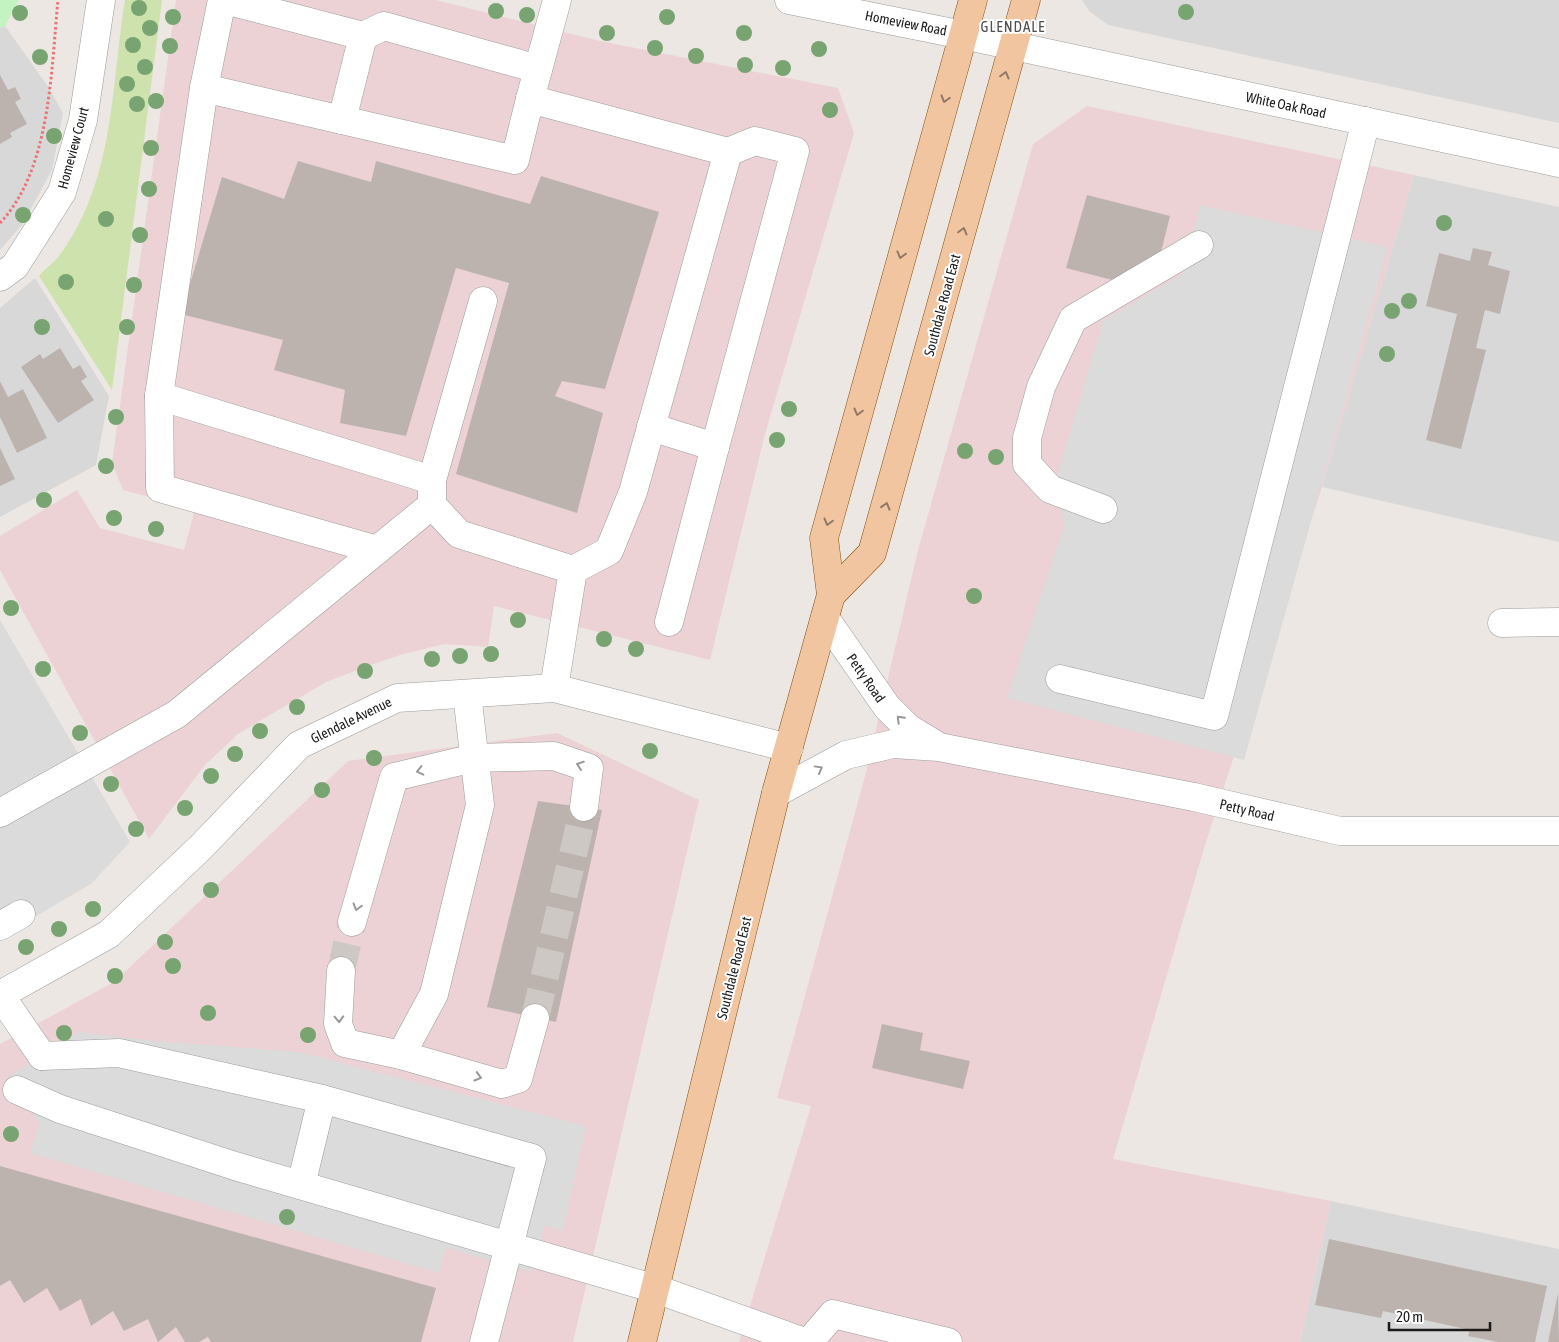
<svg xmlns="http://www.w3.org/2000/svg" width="1559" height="1342" viewBox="0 0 1559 1342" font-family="'Asap Condensed',sans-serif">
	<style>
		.residential { fill: #d9d8d9 }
		.commercial { fill: #ecd2d4 }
		.grass { fill: #cde2ac }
		.park { fill: #c4f3c2 }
		.parking { fill: #dbdbdb }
		.building { fill: #bcb3af }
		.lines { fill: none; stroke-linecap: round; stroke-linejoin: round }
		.minor-tunnel { stroke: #cdc8c4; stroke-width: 28; stroke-dasharray: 28 14; stroke-linecap: butt }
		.minor-casing { stroke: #9c9c9c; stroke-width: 29 }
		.major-casing { stroke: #854f0e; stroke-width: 29 }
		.path { stroke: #eb7376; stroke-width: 3; stroke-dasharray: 2.5 2.5; stroke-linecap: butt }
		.minor { stroke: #fff; stroke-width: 28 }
		.major { stroke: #f2c5a1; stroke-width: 28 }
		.tree { fill: #78a471 }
		.oneway { stroke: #917865 }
		.oneway2 { stroke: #989898 }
		.labels { text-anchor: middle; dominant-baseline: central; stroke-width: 4; stroke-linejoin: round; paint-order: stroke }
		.street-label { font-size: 14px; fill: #1b1b1b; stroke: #fff }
		.neighbourhood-label { font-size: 15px; letter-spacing: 1px; fill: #4e4e4e; stroke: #fff }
	</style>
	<rect width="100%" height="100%" fill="#ece7e2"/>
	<g class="residential">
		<polygon points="1082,0 1559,0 1559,123 1108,25 1089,11"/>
		<polygon points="5,26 49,88 63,113 52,170 22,225 0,250 0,28"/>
		<polygon points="1414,175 1559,207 1559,542 1322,487"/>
		<polygon points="35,278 109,396 96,465 0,517 0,308"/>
		<polygon points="1331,1201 1559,1249 1559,1342 1300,1342"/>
	</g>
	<g class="commercial">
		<polygon points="176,0 436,0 600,41 838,88 854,133 765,434 710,660 494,606 488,647 445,644 403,654 365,667 326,682 238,734 205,765 149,839 0,570 0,536 77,490 100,528 184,550 195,509 123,490 112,463"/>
		<polygon points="1087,106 1414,175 1322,487 1205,845 1113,1159 1331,1201 1300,1342 739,1342 811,1106 777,1098 865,776 918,550 1033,144"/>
		<polygon points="557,733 699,800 573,1342 0,1342 0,1044 114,982 348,761"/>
	</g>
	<path class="grass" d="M125 0H162L112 390 39 276C46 268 56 261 62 252 115 177 111 86 125 0Z"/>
	<polygon class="park" points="0,0 19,0 5,26 0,28"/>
	<g class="parking">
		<polygon points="1200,205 1388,247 1244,760 1007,698 1064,526 1056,480 1103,321 1184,273"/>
		<polygon points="0,620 130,842 91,884 0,937"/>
		<polygon points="79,1032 156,1041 299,1052 586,1126 563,1231 545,1225 531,1272 446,1248 439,1273 30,1153 40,1124 8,1077"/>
	</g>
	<g class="building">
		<polygon points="0,75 8,90 15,87 21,99 15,102 27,124 10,133 12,137 0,144"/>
		<polygon points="298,161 371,182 376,161 530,204 541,176 659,212 605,389 562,381 555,396 603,413 577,513 456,474 509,283 456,268 406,436 340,423 345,390 274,370 283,340 181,314 222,177 284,199"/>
		<polygon points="1087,195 1170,216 1158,264 1124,283 1066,268"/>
		<polygon points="1473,248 1492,252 1488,265 1510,271 1500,314 1485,310 1476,348 1486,350 1461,449 1426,440 1457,314 1426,306 1439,253 1470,261"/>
		<polygon points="60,348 73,369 80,365 87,377 81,381 94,400 58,423 21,367 40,354 43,359"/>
		<polygon points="0,381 8,397 23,389 47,438 17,453 0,417"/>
		<polygon points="0,448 15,479 0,486"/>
		<polygon points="538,801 602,810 556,1022 487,1007"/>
		<polygon points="882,1024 923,1033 920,1050 970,1061 963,1089 872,1068"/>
		<polygon points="0,1166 436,1288 421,1342 211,1342 208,1337 199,1342 185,1342 176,1327 158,1342 148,1319 124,1331 113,1311 91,1326 81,1299 60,1311 47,1288 24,1303 10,1280 0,1286"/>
		<polygon points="1329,1239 1547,1286 1535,1342 1498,1342 1468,1336 1470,1330 1383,1311 1381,1318 1315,1305"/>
		<polygon points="1558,1293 1559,1342 1548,1342"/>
	</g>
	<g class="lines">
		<g class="minor-tunnel">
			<polyline points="341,971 352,922"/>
			<polyline points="535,1018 584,807"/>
		</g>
		<defs>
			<g id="minor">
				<polyline points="222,0 204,88 515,160 530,99"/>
				<polyline points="225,0 363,36 384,26 538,69"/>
				<polyline points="789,0 963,35 1559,163"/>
				<polyline points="204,88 159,396 432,480 432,505 459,534 573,570"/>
				<polyline points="342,120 363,36"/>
				<polyline points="0,277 15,266 62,192 83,120 101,0"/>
				<polyline points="159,396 160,488 377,550"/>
				<polyline points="651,427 715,447 795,151 755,141 728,152"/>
				<polyline points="432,480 483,301"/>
				<polyline points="1103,509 1050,489 1027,464 1027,438 1041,387 1073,319 1199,245"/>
				<polyline points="825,618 887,707 908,728 936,745"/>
				<polyline points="669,622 715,447"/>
				<polyline points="1502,623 1559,622"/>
				<polyline points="1060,679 1214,716 1366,121"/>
				<polyline points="554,688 573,570 609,551 633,492 728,152 530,99 557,0"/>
				<polyline points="776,793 846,755 893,744 939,747 1194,797 1340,831 1559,831"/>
				<polyline points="0,813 177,714 432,505"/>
				<polyline points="352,922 394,777 474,758 554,756 589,768 584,807"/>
				<polyline points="0,926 21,914"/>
				<polyline points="341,971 338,1024 345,1043 401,1055 502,1084 518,1079 535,1018"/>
				<polyline points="0,995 109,934 201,847 299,745 397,698 554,688 789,748"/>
				<polyline points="0,995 42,1056"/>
				<polyline points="401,1055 434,994 480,805 467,694"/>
				<polyline points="42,1056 119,1053 322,1099 532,1158 484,1342"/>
				<polyline points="17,1090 60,1109 235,1166 656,1289 804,1342"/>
				<polyline points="301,1185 322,1099"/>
				<polyline points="809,1342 833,1314 948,1342"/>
			</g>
			<g id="major">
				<polyline points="831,595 872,553 1026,0"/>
				<polyline points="642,1342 776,793 831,595 824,538 973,0"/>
			</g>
		</defs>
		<use href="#minor" class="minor-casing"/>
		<use href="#major" class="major-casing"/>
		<path class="path" d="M0 223C51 169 51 70 58 0"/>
		<use href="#minor" class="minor"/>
		<use href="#major" class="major"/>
	</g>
	<g class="tree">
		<circle cx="139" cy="8" r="8"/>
		<circle cx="496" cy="11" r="8"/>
		<circle cx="1186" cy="12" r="8"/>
		<circle cx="20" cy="13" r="8"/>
		<circle cx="527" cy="15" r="8"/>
		<circle cx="173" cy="17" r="8"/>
		<circle cx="667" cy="17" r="8"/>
		<circle cx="150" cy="28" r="8"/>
		<circle cx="607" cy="33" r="8"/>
		<circle cx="744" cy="33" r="8"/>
		<circle cx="133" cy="45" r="8"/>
		<circle cx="170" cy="46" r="8"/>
		<circle cx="655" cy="48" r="8"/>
		<circle cx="819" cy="49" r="8"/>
		<circle cx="696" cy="56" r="8"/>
		<circle cx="40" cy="57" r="8"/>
		<circle cx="745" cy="65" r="8"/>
		<circle cx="145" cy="67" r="8"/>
		<circle cx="783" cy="68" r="8"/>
		<circle cx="127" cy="84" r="8"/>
		<circle cx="156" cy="101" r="8"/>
		<circle cx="137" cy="104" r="8"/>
		<circle cx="830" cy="110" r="8"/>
		<circle cx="54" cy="136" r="8"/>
		<circle cx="151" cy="148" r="8"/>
		<circle cx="149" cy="189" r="8"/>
		<circle cx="23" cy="215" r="8"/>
		<circle cx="106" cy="219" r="8"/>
		<circle cx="1444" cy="223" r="8"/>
		<circle cx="140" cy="235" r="8"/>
		<circle cx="66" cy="282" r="8"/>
		<circle cx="134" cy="285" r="8"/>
		<circle cx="1409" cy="301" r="8"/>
		<circle cx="1392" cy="311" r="8"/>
		<circle cx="42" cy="327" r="8"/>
		<circle cx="127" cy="327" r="8"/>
		<circle cx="1387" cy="354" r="8"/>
		<circle cx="789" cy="409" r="8"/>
		<circle cx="116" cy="417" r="8"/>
		<circle cx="777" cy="440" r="8"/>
		<circle cx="965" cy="451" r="8"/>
		<circle cx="996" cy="457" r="8"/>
		<circle cx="106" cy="466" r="8"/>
		<circle cx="44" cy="500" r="8"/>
		<circle cx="114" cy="518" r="8"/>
		<circle cx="156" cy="529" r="8"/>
		<circle cx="974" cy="596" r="8"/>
		<circle cx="11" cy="608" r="8"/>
		<circle cx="518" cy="620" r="8"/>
		<circle cx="604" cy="639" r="8"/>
		<circle cx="636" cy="649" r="8"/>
		<circle cx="491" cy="654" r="8"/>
		<circle cx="460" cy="656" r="8"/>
		<circle cx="432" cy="659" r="8"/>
		<circle cx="43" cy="669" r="8"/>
		<circle cx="365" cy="671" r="8"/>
		<circle cx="297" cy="707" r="8"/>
		<circle cx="260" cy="731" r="8"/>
		<circle cx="80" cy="733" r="8"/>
		<circle cx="650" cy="751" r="8"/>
		<circle cx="235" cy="754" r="8"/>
		<circle cx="374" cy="758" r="8"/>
		<circle cx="211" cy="776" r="8"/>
		<circle cx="111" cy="784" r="8"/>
		<circle cx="322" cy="790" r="8"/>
		<circle cx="185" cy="808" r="8"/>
		<circle cx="136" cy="829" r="8"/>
		<circle cx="211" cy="890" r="8"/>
		<circle cx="93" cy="909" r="8"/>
		<circle cx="59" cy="929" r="8"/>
		<circle cx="165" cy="942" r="8"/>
		<circle cx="26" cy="947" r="8"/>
		<circle cx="173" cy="966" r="8"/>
		<circle cx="115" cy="976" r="8"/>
		<circle cx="208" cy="1013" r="8"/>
		<circle cx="64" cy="1033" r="8"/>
		<circle cx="308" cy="1035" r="8"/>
		<circle cx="11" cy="1134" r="8"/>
		<circle cx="287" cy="1217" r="8"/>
	</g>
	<defs><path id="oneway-chevron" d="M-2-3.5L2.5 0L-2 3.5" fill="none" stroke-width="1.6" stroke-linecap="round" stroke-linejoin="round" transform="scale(1.25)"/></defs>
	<g class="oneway">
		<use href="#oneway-chevron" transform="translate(1005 75) rotate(-75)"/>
		<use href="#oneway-chevron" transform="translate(945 99) rotate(106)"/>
		<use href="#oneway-chevron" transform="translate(963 231) rotate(-75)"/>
		<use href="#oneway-chevron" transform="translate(901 255) rotate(105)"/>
		<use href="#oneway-chevron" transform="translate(858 412) rotate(105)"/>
		<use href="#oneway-chevron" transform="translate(886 506) rotate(-73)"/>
		<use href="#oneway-chevron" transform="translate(828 522) rotate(105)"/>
	</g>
	<g class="oneway2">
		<use href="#oneway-chevron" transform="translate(900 719) rotate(-135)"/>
		<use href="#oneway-chevron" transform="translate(580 765) rotate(-161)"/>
		<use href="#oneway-chevron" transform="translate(819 769) rotate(-29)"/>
		<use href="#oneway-chevron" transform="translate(420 771) rotate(167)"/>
		<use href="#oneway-chevron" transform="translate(357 907) rotate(106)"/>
		<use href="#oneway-chevron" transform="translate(339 1019) rotate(88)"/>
		<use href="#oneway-chevron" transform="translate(478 1077) rotate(16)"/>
	</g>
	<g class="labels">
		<g class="street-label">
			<text transform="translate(906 23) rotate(11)">Homeview Road</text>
			<text transform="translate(1286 105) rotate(12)">White Oak Road</text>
			<text transform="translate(73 148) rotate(-75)">Homeview Court</text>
			<text transform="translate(942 305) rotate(-75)">Southdale Road East</text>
			<text transform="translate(866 678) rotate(55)">Petty Road</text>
			<text transform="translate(351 720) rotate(-26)">Glendale Avenue</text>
			<text transform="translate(1247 810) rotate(13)">Petty Road</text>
			<text transform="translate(734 968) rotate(-76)">Southdale Road East</text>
		</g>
		<g class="neighbourhood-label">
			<text x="1013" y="26">GLENDALE</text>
		</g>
	</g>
	<path d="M1389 1322v8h101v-8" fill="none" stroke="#1b1b1b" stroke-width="2.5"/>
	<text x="1396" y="1322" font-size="15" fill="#1b1b1b" stroke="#ffffff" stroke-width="4" paint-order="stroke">20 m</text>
</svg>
